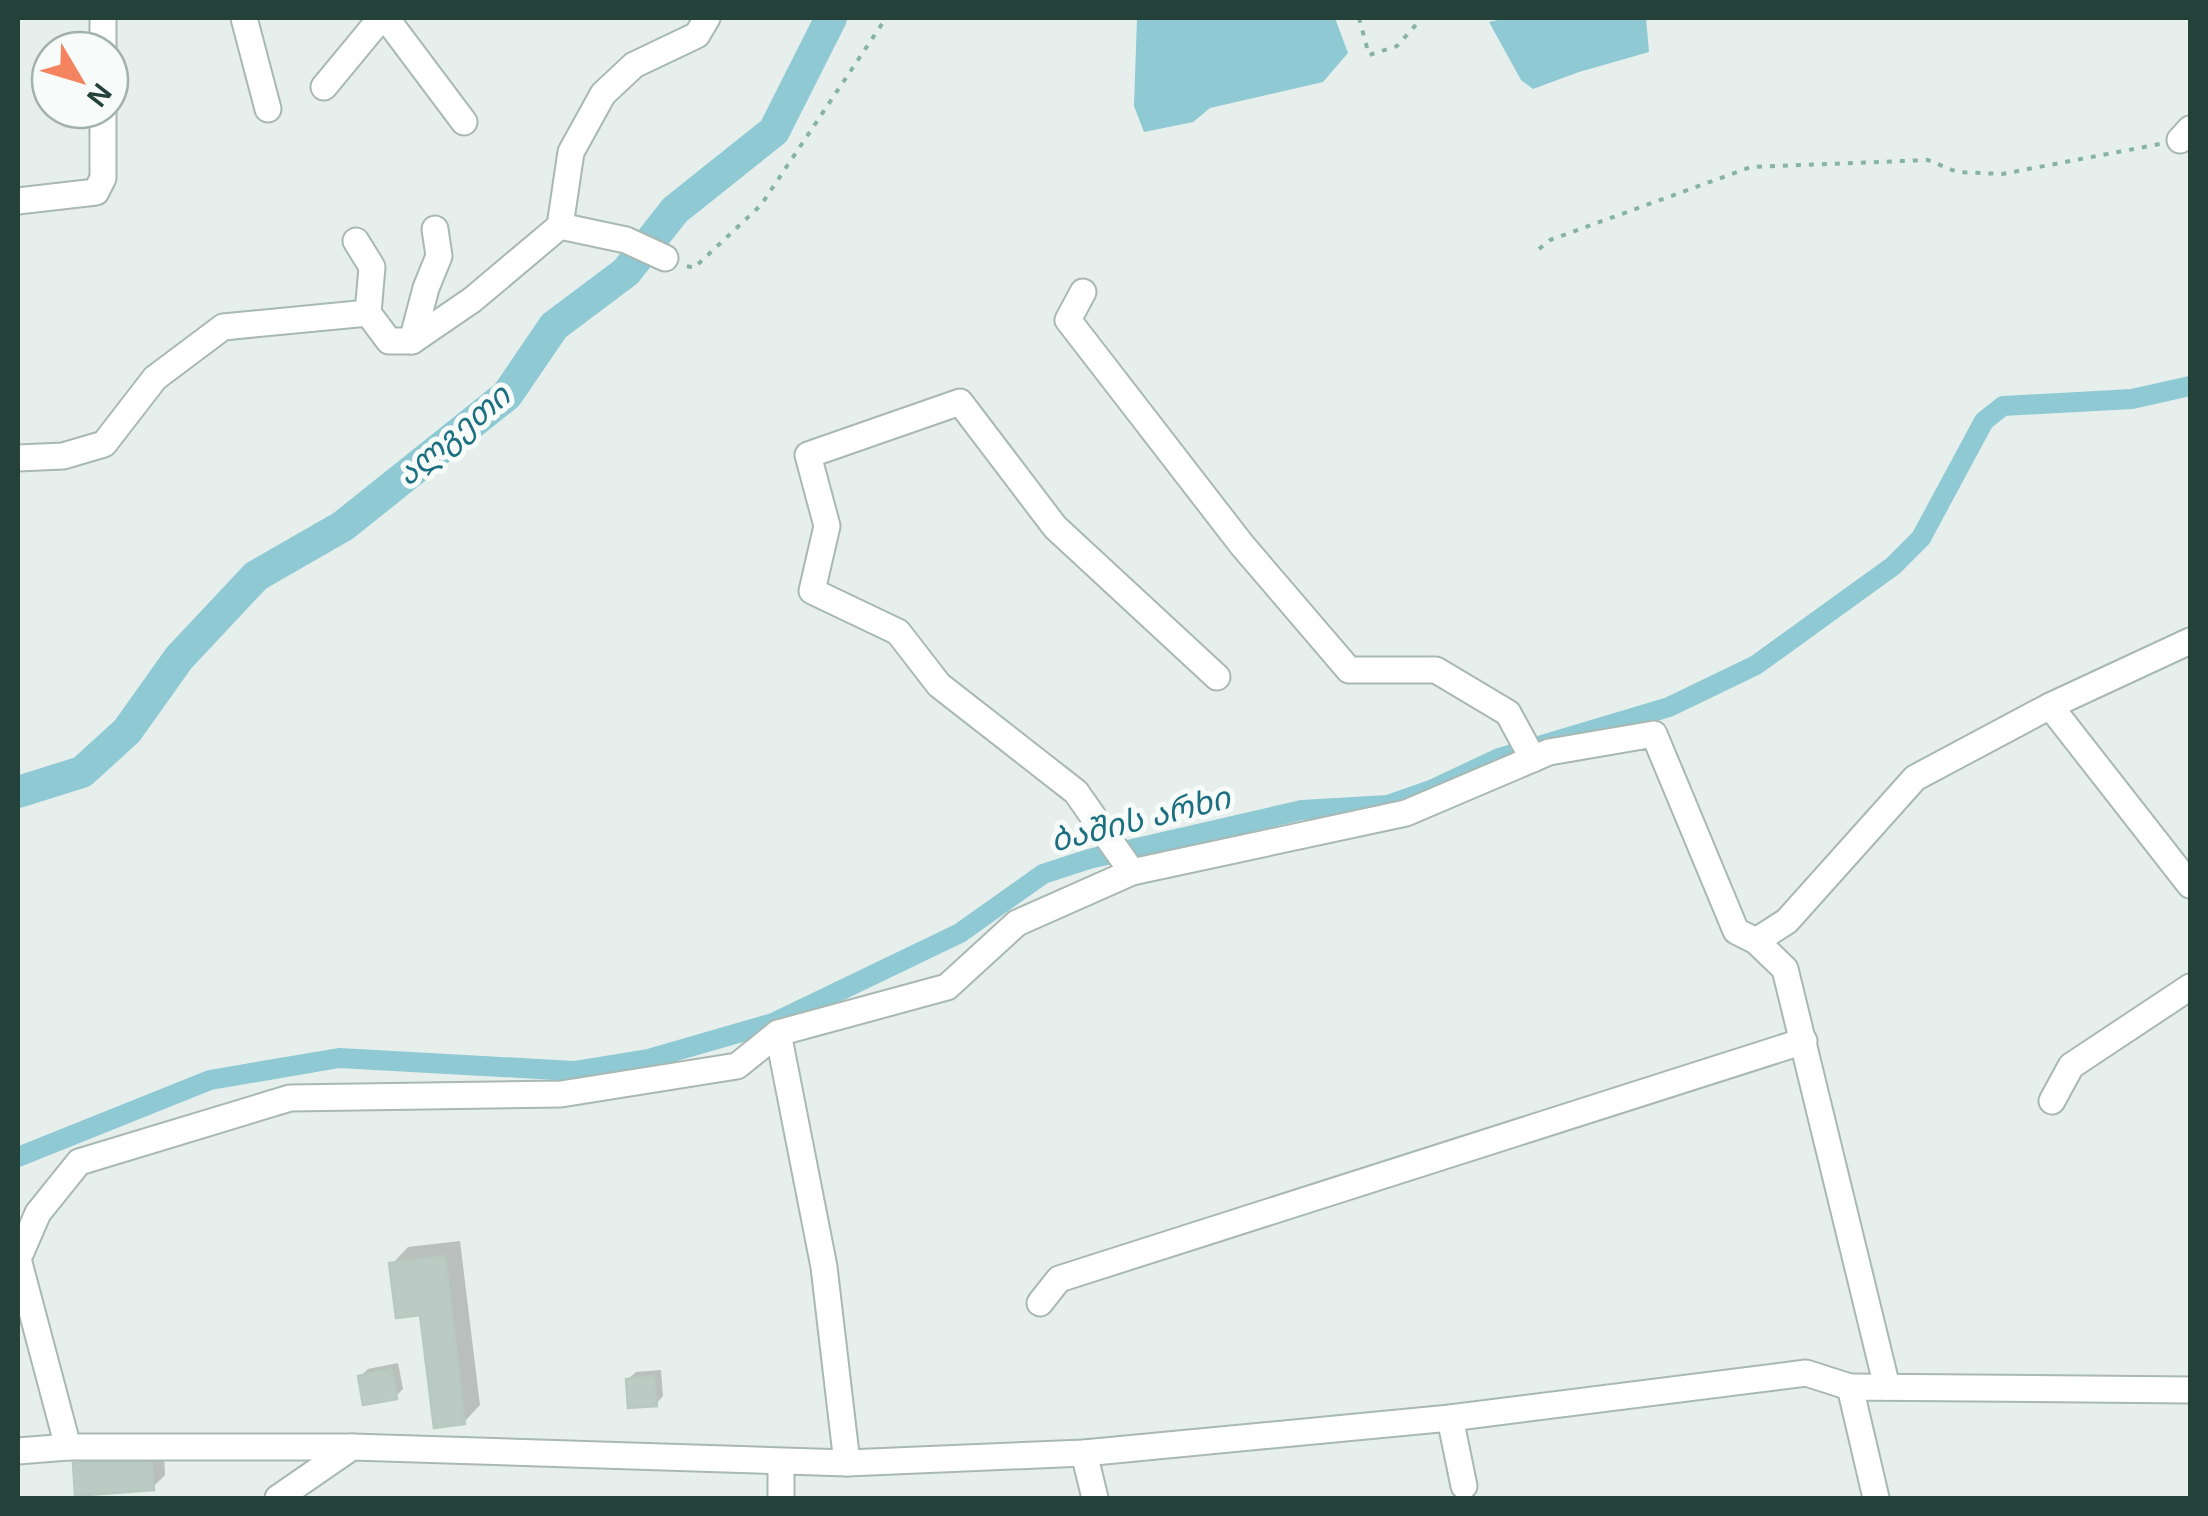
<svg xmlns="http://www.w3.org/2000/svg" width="2208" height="1516" viewBox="0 0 2208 1516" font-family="Arial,'Noto Sans Georgian',sans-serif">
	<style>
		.water { fill: #8ec9d4 }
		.shadow { fill: #0003 }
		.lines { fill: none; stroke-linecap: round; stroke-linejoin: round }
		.canal { stroke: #8ec9d4; stroke-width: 20 }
		.river { stroke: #8ec9d4; stroke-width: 32 }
		.building { fill: #bbcac4; stroke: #b8c9c2; stroke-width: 2.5 }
		.minor-casing { stroke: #a8b8b2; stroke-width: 29 }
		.path { stroke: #86b3a5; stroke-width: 4; stroke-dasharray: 5 8; stroke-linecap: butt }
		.minor { stroke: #fff; stroke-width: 25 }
		.labels { text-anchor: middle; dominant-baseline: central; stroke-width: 10; stroke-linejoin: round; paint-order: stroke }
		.water-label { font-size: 32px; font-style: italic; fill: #1c6f80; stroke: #f7fbf9 }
	</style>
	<rect width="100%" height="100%" fill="#e6efeb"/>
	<g class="water">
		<polygon points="1137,18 1335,18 1348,53 1323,82 1210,108 1193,122 1144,132 1134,106"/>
		<polygon points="1507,18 1646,18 1649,52 1579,72 1533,89 1521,80 1489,22"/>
	</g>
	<g class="shadow">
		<polygon points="460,1241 480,1405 464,1422 422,1313 392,1264 408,1247"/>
		<polygon points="398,1363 403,1389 396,1396 360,1377 368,1369"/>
		<polygon points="661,1370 663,1396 656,1404 628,1379 636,1372"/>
		<polygon points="88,1452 164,1452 165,1475 153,1487 76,1464"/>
	</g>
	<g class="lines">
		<polyline class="canal" points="18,1157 210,1080 339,1058 574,1071 648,1059 773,1023 960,933 1043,874 1089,859 1302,810 1388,805 1431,790 1499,758 1669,707 1756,665 1893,566 1921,538 1984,421 2003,406 2132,399 2190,386"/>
		<polyline class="river" points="18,792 82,772 127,731 179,658 256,576 343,526 507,395 554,326 626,272 675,210 774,131 831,18"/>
	</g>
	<g class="building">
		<polygon points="445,1256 465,1424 434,1428 420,1315 396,1318 389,1263"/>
		<polygon points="391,1369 397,1399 363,1405 358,1376"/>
		<polygon points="654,1376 657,1406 628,1408 626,1379"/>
		<polygon points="73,1463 152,1463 154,1490 75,1496"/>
	</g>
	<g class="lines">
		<defs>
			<g id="minor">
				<polyline points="103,18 103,50"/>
				<polyline points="244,18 268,109"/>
				<polyline points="386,18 464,122"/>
				<polyline points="324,87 381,18"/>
				<polyline points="2180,140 2190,129"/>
				<polyline points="18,201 96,192 103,178 103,110"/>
				<polyline points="560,226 571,152 603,94 634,65 697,35 707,18"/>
				<polyline points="356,241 372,267 368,313 389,341 412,341 472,300 560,226 626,240 665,258"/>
				<polyline points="1083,292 1068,320 1242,545 1349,670 1436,670 1508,713 1533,759"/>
				<polyline points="412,341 426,288 439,256 435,229"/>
				<polyline points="18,458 63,456 104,444 155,378 223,327 368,313"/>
				<polyline points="2050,706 2190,885"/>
				<polyline points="1132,872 1076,792 939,685 898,632 812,591 827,526 808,455 960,402 1055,527 1217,677"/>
				<polyline points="1756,941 1787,921 1915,778 2050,706 2190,641"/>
				<polyline points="778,1033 824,1267 847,1463"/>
				<polyline points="2052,1101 2071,1066 2190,987"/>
				<polyline points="1040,1303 1059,1279 1804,1041"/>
				<polyline points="1850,1387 1806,1373 1450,1418 1084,1453 847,1463 352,1447 68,1447 18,1259 38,1213 79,1162 290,1098 561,1094 737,1066 778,1033 947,987 1017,923 1132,872 1406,813 1549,752 1654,734 1736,931 1756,941 1785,969 1887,1387"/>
				<polyline points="1450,1418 1464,1486"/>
				<polyline points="18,1451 68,1447"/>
				<polyline points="1084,1453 1095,1498"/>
				<polyline points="278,1498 352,1447"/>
				<polyline points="781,1498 781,1462"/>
				<polyline points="1876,1498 1850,1387 2190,1390"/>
			</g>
		</defs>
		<use href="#minor" class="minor-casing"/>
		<g class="path">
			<polyline points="1359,18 1369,55 1397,46 1422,18"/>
			<polyline points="1539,249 1550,240 1751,167 1928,160 1957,172 2002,174 2160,144"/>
			<polyline points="687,266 694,268 761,205 886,18"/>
		</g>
		<use href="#minor" class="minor"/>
	</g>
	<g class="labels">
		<g class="water-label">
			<text transform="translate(453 435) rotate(-40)">ალგეთი</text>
			<text transform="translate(1140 819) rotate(-14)">ბაშის არხი</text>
		</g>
	</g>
	<rect width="2208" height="1516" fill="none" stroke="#24423a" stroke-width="40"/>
	<g transform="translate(80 80) rotate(128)"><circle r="48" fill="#f7fbf9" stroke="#a3b1ad" stroke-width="2.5"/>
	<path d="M0-8L18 38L0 25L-18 38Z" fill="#f4845f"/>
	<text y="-15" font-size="28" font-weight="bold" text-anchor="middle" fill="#24423a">N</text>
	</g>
</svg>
